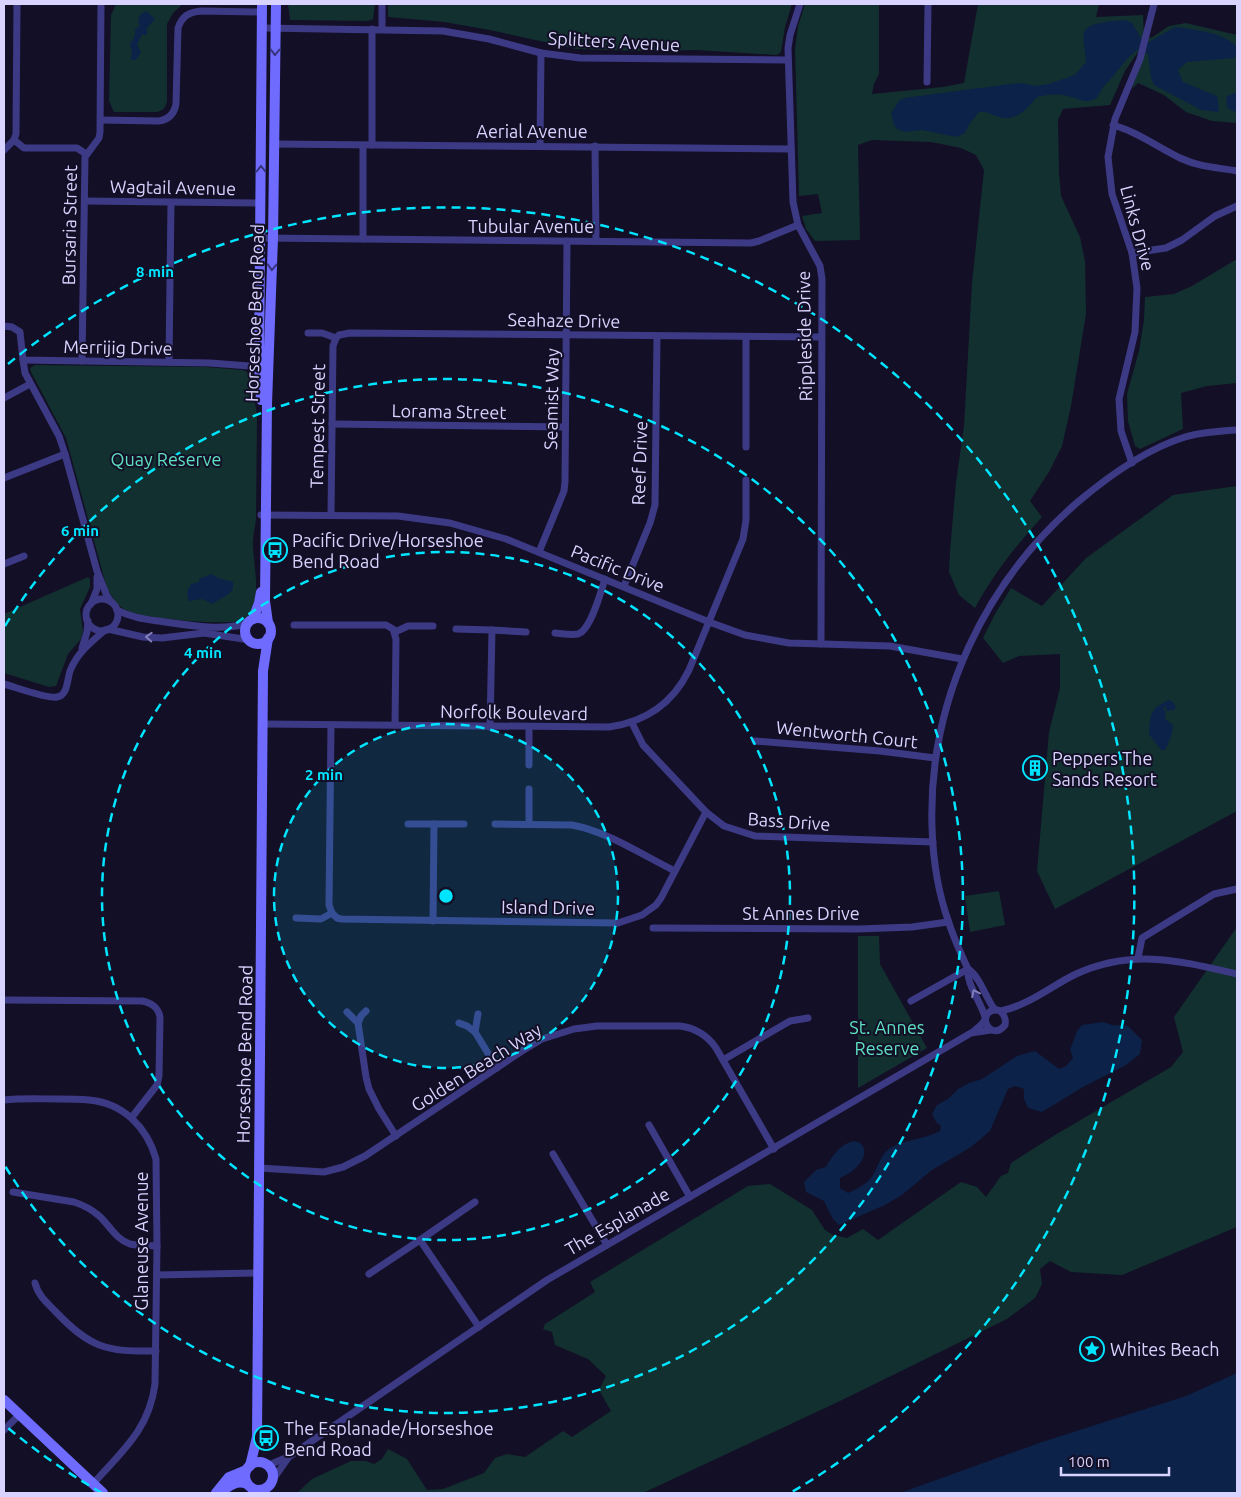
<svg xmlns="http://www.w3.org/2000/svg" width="1241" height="1497" viewBox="0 0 1241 1497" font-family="Ubuntu,sans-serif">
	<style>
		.green { fill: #12302f }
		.water { fill: #0c2248 }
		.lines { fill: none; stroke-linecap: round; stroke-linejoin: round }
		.street { stroke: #3d3a85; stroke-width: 7 }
		.secondary { stroke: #6f6bff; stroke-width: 10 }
		.oneway { stroke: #38347d }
		.oneway2 { stroke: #837fbc }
		.ring { fill: none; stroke: #00e5ff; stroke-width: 2.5; stroke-dasharray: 9 6 }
		.labels { text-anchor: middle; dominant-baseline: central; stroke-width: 4; stroke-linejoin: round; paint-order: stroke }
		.street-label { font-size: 18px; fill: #d9d4ff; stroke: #130f26 }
		.park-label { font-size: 18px; fill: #5fe0c0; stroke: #130f26 }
		.poi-label { font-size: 18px; fill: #d9d4ff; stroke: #130f26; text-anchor: start }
		.centre { fill: #00e5ff; stroke: #130f26; stroke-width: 2.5 }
		.ring-label { font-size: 15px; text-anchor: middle; font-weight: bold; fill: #00e5ff; stroke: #130f26; stroke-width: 4; stroke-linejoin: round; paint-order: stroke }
	</style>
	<rect width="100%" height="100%" fill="#130f26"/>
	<g class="green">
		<path d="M116 4H183L173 13 167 24V100C166 107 164 110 157 112H114L109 101 111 15Z"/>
		<polygon points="288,4 375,4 373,19 368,21 290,20"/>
		<polygon points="388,4 792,4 785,27 781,52 777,55 696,50 637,51 576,49 490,30 444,22 388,17"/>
		<path d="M805 4H879V74L874 84 872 94 943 87 964 83 978 4H1099L1096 17 1143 15 1144 35 1151 38 1169 26 1186 23 1237 35V123L1212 121 1186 112 1164 95 1138 83 1132 89 1144 53 1138 52 1125 71 1110 105 1063 109 1058 120 1059 173 1061 196 1080 237 1085 261 1086 314 1071 406 1062 446 1049 472 1030 501 1042 517C1016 546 994 573 975 608L959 595 949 572 950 551 956 482 964 426 972 283 984 170 976 155 961 148 931 142 872 140 858 145 860 240 815 241 806 229 802 216 822 213 818 194 799 196 795 49 798 26Z"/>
		<polygon points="1237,259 1237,383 1207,386 1181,393 1183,429 1140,449 1135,446 1128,421 1127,394 1139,351 1144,320 1145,297 1174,294 1192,286"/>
		<path d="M35 365 206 367 243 370 251 374 257 416 256 519C255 529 252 537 253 547 254 570 263 601 245 620 228 626 141 619 125 610 117 605 109 594 106 585L66 438 31 372 30 368Z"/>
		<polygon points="1237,486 1237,811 1055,909 1037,871 1049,732 1060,688 1060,654 1019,656 1003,663 983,638 995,614 1011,588 1042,606 1086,558 1173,495"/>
		<polygon points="88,577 90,579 90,587 80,609 83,631 81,639 68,654 56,686 49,687 4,673 4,614"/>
		<polygon points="999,891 1005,925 970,932 965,896"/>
		<polygon points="1237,927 1237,1227 1122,1275 1071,1272 1050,1261 1040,1269 1042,1284 1035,1298 1007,1319 840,1401 643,1493 297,1493 312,1479 351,1461 366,1461 374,1464 382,1459 388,1449 407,1459 427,1490 443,1489 484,1473 495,1458 507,1454 525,1457 563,1431 572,1437 611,1411 599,1390 606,1376 588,1359 555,1345 552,1332 543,1329 545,1324 595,1292 590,1282 748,1186 770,1184 812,1210 825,1230 833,1235 847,1238 863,1229 878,1240 961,1182 977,1187 986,1197 1001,1176 1008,1173 1011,1163 1055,1135 1171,1067 1183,1052 1174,1017"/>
		<polygon points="858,936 879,936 880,964 927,1048 858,1088"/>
	</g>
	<g class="water">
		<polygon points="146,11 155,19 147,28 147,35 142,34 137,45 141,52 136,60 131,60 132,51 130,45 135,35 135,30 140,25 138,22 140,15"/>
		<path d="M1125 20 1132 23 1142 40 1149 42 1175 27C1195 30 1223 32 1237 47V55L1234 58 1187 62 1178 70 1183 82 1217 96 1219 108 1218 112 1201 110 1154 85 1151 78 1148 54 1139 49C1124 58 1117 74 1105 85 1099 91 1100 99 1090 101 1082 102 1075 97 1067 96 1057 93 1046 95 1037 97 1027 109 1016 122 999 117 991 115 987 111 979 112L970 123 965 133 956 137 922 130 905 132 897 129 894 125 891 113 899 101 904 98 1010 84 1021 83 1035 86 1049 84 1075 75 1086 62C1086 53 1082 41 1084 33 1086 22 1115 21 1125 20Z"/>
		<path d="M1237 92V112C1227 110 1225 106 1227 96Z"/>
		<polygon points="211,574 218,578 233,582 233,589 229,594 212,604 202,599 188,601 187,592 191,584 199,582 199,579"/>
		<path d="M1169 700 1173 702 1176 707 1174 710 1167 711 1165 706 1163 709 1166 712 1165 719 1173 725C1173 733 1169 743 1165 750H1161L1149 734C1150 715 1150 708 1169 700Z"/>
		<path d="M1103 1022 1112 1025 1128 1026 1142 1040 1140 1054 1126 1065 1083 1087 1042 1112 1028 1108 1024 1099V1089L1015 1086 1008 1089 990 1131 971 1147 932 1170 902 1195 885 1205 839 1225 833 1219 824 1201 806 1192 804 1182 816 1170 826 1167C855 1114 888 1157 840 1178V1188L848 1193C856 1189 868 1184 873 1175 879 1165 880 1154 892 1147 904 1140 925 1139 940 1131L941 1126 936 1122 932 1114 937 1105 948 1099 958 1089 969 1083 982 1079 1017 1056 1035 1051 1059 1069 1066 1066 1073 1058 1070 1050 1077 1031 1082 1025Z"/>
		<polygon points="1237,1373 1237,1493 900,1493 1042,1442 1186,1396"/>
	</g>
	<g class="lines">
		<g class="street">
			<polyline points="800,4 790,35 788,48 793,202 798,225 820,266 822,279 821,644"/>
			<polyline points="262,28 443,31 489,39 541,53 580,58 788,60"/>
			<polyline points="372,29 372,145"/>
			<polyline points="382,29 382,4"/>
			<polyline points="927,82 928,4"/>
			<path d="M101 120 158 121C168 120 174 115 176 104L178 28C182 16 189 12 201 11L262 12"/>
			<path d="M1113 125C1138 132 1157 147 1180 158 1202 168 1216 167 1237 171"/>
			<polyline points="14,140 24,148 77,148 86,154"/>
			<polyline points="274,144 791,149"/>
			<polyline points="540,146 541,53"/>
			<polyline points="595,146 596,241"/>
			<polyline points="4,150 14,140 16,134 17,4"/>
			<polyline points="85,201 261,203"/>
			<polyline points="261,238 751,243 759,241 798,225"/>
			<polyline points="363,239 363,145"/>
			<polyline points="1132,253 1166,248 1182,240 1215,216 1237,206"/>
			<polyline points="4,326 12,327 20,332 23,360 210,363 263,367"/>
			<polyline points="308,333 322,333 336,338 339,335 350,333 821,337"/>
			<polyline points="746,337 746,447"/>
			<polyline points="23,360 25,373 59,436 65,454 97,571 107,596 111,602"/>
			<polyline points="82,361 85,157 99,138 100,132 101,4"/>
			<polyline points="169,362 171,203"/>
			<polyline points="4,398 30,384"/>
			<polyline points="332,424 565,427"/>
			<polyline points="1132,463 1121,431 1119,399 1135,332 1137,288 1132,253 1112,194 1108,157 1115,119 1140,59 1154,4"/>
			<polyline points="4,478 65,454"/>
			<polyline points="331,514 333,346 336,338"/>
			<polyline points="261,515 398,516 450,523 506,539 709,622 745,635 789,643 890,646 962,659"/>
			<polyline points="539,552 564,491 565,482 567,241"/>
			<polyline points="4,564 24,556"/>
			<polyline points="624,586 650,523 655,505 657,336"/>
			<circle cx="102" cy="615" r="16"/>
			<polyline points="91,604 97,589 97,577"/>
			<path d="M117 610C130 617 143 619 158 621 188 625 217 631 247 624"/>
			<polyline points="294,625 386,625 393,629 396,639 395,725"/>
			<polyline points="108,629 143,637 162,638 204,633 250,640"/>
			<polyline points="456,629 492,630 490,727"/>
			<polyline points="492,630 526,632"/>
			<polyline points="395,632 408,626 433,626"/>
			<path d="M555 633C562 634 571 635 578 634 591 630 601 591 605 579"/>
			<polyline points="82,648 87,632 88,621"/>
			<path d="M4 684C15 687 47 699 57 697 68 695 67 680 70 671 77 653 91 642 105 630"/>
			<polyline points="632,723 643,745 706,812 724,826 755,836 933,842"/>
			<path d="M263 724 609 727C645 722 673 703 689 670L743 539 746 520V480"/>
			<polyline points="331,725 329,905 332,913"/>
			<polyline points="755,741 880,751 935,758"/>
			<polyline points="529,765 529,727"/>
			<polyline points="529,789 529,824"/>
			<polyline points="408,824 434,824 433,921"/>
			<polyline points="434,824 464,824"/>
			<path d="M495 824 572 825C609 832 642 855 675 871"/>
			<polyline points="296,918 321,919 332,913 337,918 341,919 618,923 642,915 656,905 661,898 706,812"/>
			<polyline points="653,928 858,929 912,927 948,922"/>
			<polyline points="1138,958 1142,938 1214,894 1237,889"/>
			<path d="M968 969C981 978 985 997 995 1010"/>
			<path d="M4 1000 142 1001C152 1003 158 1007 160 1017L159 1076 157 1085 132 1117"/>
			<polyline points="911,1001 968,969"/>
			<polyline points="366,1011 361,1016 358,1023 366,1077 369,1089 379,1109 396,1136"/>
			<path d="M1001 1011C1029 1005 1051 986 1076 974 1133 948 1180 961 1237 974"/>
			<polyline points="347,1012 358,1023"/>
			<polyline points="478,1014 475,1032 497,1068"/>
			<path d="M985 1017C981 1002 966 984 968 969 961 954 954 939 949 923 938 893 933 859 932 827 928 702 984 582 1079 501 1110 475 1146 449 1185 437 1202 432 1220 431 1237 430"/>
			<polyline points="459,1023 467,1026 475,1032"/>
			<path d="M973 1032C977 1028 982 1025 985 1020 987 1016 985 1016 988 1013 999 1004 1007 1016 1005 1025 997 1035 987 1031 985 1019"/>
			<polyline points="723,1060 790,1021 808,1018"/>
			<path d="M4 1100C22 1098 40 1099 58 1099 68 1099 79 1099 89 1100 123 1103 147 1127 156 1159L157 1246 155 1384C149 1430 122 1451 93 1484"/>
			<polyline points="649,1125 690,1197"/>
			<polyline points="553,1154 607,1245"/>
			<path d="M259 1168 324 1172 343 1167 365 1156 522 1051 542 1039 574 1029 597 1026H680C696 1028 707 1035 716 1048L774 1149"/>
			<path d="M13 1192 74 1202C83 1205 91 1209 98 1215 109 1224 115 1239 130 1244 138 1246 149 1245 157 1246"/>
			<polyline points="420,1240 475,1202"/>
			<polyline points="369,1274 420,1240 479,1327"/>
			<polyline points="157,1275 257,1273"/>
			<path d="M35 1283C38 1295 46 1302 55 1311 90 1348 106 1352 156 1351"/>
			<polyline points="4,1430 19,1415"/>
			<polyline points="269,1465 290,1456 547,1280 971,1033 991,1030"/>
			<polyline points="274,1478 288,1458"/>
		</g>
		<g class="secondary">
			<polyline points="261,400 259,367 262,4"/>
			<circle cx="258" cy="631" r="13"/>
			<polyline points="253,619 259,603 261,592"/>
			<polyline points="268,623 265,601 267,404 273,238 276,4"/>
			<polyline points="4,1400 103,1493"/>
			<circle cx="259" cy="1476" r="14"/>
			<polyline points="250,1466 257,1437 263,671 268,638"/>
			<path d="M221 1491C230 1487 236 1479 247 1484"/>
			<polyline points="216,1493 229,1477 246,1470"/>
		</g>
	</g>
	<defs><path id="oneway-chevron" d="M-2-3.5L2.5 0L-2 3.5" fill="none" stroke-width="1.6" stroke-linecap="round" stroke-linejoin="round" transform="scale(1.25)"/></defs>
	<g class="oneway">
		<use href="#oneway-chevron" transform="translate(275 52) rotate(91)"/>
		<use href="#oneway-chevron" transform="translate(261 169) rotate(-90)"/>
		<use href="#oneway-chevron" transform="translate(272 267) rotate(92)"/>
	</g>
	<g class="oneway2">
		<use href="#oneway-chevron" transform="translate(149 637) rotate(-177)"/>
		<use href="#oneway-chevron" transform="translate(975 993) rotate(-116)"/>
	</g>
	<circle cx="446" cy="896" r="172" fill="#00e5ff" fill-opacity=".12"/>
	<g class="ring">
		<circle cx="446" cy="896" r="172"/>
		<circle cx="446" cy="896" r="344"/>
		<path d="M5 626A517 517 0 1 1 5 1166"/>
		<path d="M102 1493A689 689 0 0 1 8 1428M8 364A689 689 0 1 1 790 1493"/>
	</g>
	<defs>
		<symbol id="bus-ring" viewBox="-11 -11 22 22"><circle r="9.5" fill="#130f26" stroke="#00e5ff" stroke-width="1.5"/><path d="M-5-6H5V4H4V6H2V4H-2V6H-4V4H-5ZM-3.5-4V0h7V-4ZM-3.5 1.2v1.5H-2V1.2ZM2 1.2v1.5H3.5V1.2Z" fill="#00e5ff"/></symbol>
		<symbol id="building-ring" viewBox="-11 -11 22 22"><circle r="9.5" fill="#130f26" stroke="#00e5ff" stroke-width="1.5"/><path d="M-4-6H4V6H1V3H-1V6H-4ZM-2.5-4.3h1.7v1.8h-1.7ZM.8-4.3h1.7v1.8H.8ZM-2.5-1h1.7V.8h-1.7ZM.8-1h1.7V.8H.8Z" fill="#00e5ff"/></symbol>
		<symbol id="sight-ring" viewBox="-11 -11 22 22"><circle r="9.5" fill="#130f26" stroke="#00e5ff" stroke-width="1.5"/><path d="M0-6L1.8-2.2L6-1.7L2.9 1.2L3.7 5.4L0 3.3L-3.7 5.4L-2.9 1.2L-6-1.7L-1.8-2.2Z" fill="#00e5ff"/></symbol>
	</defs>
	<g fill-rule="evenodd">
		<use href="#bus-ring" x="261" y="536" width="28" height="28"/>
		<use href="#building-ring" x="1021" y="754" width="28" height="28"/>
		<use href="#sight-ring" x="1078" y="1335" width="28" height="28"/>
		<use href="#bus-ring" x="252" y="1424" width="28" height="28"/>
	</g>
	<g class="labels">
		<g class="street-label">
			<text transform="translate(614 41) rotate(3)">Splitters Avenue</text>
			<text x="532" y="131">Aerial Avenue</text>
			<text transform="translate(173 187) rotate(1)">Wagtail Avenue</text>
			<text transform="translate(69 225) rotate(-89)">Bursaria Street</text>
			<text x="531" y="226">Tubular Avenue</text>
			<text transform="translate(1138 228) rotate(75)">Links Drive</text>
			<text transform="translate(254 313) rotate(-88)">Horseshoe Bend Road</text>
			<text transform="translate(564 320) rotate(1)">Seahaze Drive</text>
			<text transform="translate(804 336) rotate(-91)">Rippleside Drive</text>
			<text transform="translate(118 347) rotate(1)">Merrijig Drive</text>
			<text transform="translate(551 399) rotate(-89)">Seamist Way</text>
			<text transform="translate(449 411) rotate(1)">Lorama Street</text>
			<text transform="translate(317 426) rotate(-89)">Tempest Street</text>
			<text transform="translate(639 463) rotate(-88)">Reef Drive</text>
			<text transform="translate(618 568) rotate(22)">Pacific Drive</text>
			<text transform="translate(514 712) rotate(1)">Norfolk Boulevard</text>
			<text transform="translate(847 734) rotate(6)">Wentworth Court</text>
			<text transform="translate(789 821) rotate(4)">Bass Drive</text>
			<text transform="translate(548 907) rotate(1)">Island Drive</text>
			<text x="801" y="913">St Annes Drive</text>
			<text transform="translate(244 1054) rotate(-89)">Horseshoe Bend Road</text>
			<text transform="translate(476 1067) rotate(-32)">Golden Beach Way</text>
			<text transform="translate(617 1221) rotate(-30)">The Esplanade</text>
			<text transform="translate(141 1241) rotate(-90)">Glaneuse Avenue</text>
		</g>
		<g class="park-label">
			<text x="166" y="459">Quay Reserve</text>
			<text x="887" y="1027">St. Annes<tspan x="887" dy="21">Reserve</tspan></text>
		</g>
		<g class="poi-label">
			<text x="292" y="540">Pacific Drive/Horseshoe<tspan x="292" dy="21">Bend Road</tspan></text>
			<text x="1052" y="758">Peppers The<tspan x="1052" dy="21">Sands Resort</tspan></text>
			<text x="1110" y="1349">Whites Beach</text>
			<text x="284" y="1428">The Esplanade/Horseshoe<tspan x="284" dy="21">Bend Road</tspan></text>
		</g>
	</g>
	<circle cx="446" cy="896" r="8" class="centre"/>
	<g class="ring-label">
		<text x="155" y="277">8 min</text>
		<text x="80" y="536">6 min</text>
		<text x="203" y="658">4 min</text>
		<text x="324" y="780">2 min</text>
	</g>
	<rect width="1241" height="1497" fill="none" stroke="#d9d4ff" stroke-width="10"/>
	<path d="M1061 1467v8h108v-8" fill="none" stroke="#d9d4ff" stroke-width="2.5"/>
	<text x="1068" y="1467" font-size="15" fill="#d9d4ff" stroke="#130f26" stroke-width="4" paint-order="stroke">100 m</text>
</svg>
